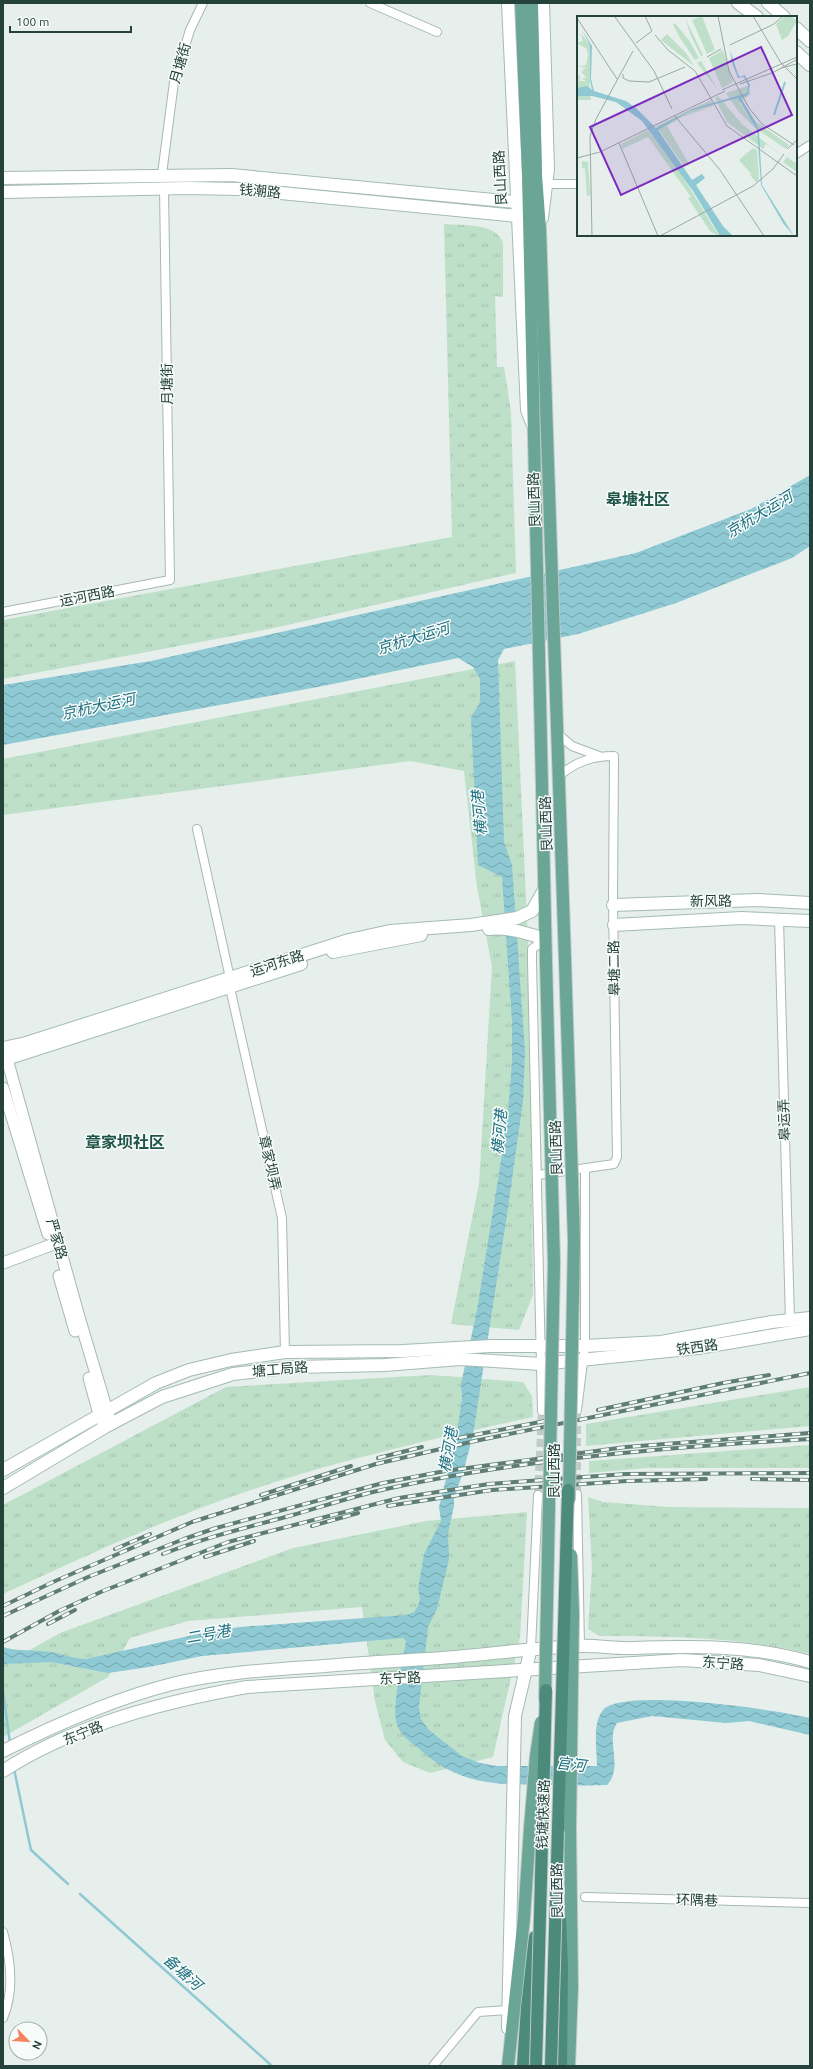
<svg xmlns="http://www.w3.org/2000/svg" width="813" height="2069" viewBox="0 0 813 2069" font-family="Ubuntu,'Noto Sans SC',sans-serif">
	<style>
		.grass { fill: url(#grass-tufts) }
		.water { fill: url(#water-waves) }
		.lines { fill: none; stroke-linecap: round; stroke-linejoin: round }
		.stream { stroke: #8ec9d4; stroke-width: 2.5 }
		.minor-tunnel { stroke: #bfccc8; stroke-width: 8; stroke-dasharray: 8 4; stroke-linecap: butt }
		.minor-casing { stroke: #a8b8b2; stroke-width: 10 }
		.tertiary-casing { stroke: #a8b8b2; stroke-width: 13 }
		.secondary-casing { stroke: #a4bbb3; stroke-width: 14 }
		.primary-casing { stroke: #c2cac8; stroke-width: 14 }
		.trunk-casing { stroke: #c2cac8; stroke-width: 14 }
		.minor { stroke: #fff; stroke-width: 8 }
		.tertiary { stroke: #fff; stroke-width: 11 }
		.secondary { stroke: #fff; stroke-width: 12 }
		.primary { stroke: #6aa596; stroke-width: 12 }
		.trunk { stroke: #4c8a7c; stroke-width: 12 }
		.rail-casing { stroke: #5f7d75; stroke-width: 4 }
		.rail { stroke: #f7fbf9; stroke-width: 2.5; stroke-dasharray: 8; stroke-linecap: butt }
		.primary-bridge-casing { stroke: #c2cac8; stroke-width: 14; stroke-linecap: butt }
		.trunk-bridge-casing { stroke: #c2cac8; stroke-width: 14; stroke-linecap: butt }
		.primary-bridge { stroke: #6aa596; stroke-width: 12 }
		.trunk-bridge { stroke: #4c8a7c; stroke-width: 12 }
		.labels { text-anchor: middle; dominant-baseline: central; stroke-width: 3; stroke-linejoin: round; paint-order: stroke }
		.street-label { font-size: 14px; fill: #24423a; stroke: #f7fbf9 }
		.water-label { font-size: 15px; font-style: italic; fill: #1c6f80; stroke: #f7fbf9 }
		.quarter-label { font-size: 16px; font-weight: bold; fill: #1f5548; stroke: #f7fbf9 }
		.inset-river { fill: none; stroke: #8ec9d4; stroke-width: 2 }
		.inset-road { fill: none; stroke: #98aaa4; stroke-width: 1 }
		.view { fill: #7b2cbf; fill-opacity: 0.15; stroke: #7b2cbf; stroke-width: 2 }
		.inset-edge { fill: none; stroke: #24423a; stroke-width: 2 }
	</style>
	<defs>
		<pattern id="grass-tufts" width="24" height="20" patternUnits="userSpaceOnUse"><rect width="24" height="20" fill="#bfe0c8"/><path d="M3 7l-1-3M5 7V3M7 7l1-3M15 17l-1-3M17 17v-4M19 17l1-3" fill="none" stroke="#a4c1ad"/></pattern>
		<pattern id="water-waves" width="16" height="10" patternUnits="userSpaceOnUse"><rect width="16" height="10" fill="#8ec9d4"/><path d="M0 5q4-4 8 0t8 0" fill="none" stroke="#74a5ad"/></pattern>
	</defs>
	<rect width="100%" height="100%" fill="#e6efeb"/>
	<g class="grass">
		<path d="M444 224C463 226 494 222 503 242V297L495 296 497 367H504L511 412 516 573 274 628 3 679V620L452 537Z"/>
		<polygon points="515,661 530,984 533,1295 519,1330 451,1324 479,1184 492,967 477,887 464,771 410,761 3,815 3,759"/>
		<path d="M431 1375 523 1382 532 1396 533 1417C442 1437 351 1457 263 1486 173 1515 88 1555 3 1594V1505L226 1387Z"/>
		<polygon points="810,1387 810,1426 586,1446 586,1424"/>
		<polygon points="810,1445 810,1468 648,1468 589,1473 589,1461"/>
		<path d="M588 1497 603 1502 669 1507 810 1508V1654C741 1637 669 1636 599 1636L588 1629 592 1568Z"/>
		<polygon points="527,1512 520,1638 493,1757 430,1773 403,1762 385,1740 375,1701 362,1607 188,1621 130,1638 108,1677 3,1737 3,1665 60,1633 293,1548 426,1521"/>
	</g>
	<path class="water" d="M810 475V546L792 558 676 603 578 634 504 649 498 660 504 842 512 865 525 1052 523 1101 508 1208 473 1435 464 1469 454 1499V1506L448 1533 449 1559 437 1609 428 1627 419 1707 421 1719 429 1730 462 1756 480 1763 497 1766H597C597 1749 592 1723 603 1710 623 1687 778 1710 810 1718V1735L749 1721 726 1723 652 1716 617 1723C605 1740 624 1767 607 1785 585 1786 562 1785 540 1785 489 1784 457 1784 417 1747 410 1742 400 1734 397 1725 391 1708 403 1660 406 1641L403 1638 202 1656 149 1667 108 1673 51 1662 3 1664V1647C18 1652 33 1649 49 1652 62 1653 73 1659 86 1659L207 1632 240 1627 406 1615 414 1612 418 1606 420 1599 418 1589 424 1554 441 1521 439 1507 456 1439 462 1399 461 1384 477 1310 507 1123 512 1063V1022L502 877 478 865 471 718 480 702V679L473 667 458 658 323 686 3 745V685L151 661 636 553 751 509Z"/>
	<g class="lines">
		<g class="stream">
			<polyline points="3,1669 3,1661"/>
			<polyline points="3,1691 10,1744"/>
			<polyline points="14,1769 31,1850 68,1884"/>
			<polyline points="80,1894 272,2066"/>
		</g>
		<g class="minor-tunnel">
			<polyline points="577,1494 577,1410"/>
			<polyline points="538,1495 542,1411"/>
		</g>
		<defs>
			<g id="minor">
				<polyline points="370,3 437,32"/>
				<polyline points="796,154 810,145"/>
				<polyline points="162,174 174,82 190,30 203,3"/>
				<polyline points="546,184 578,184"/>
				<polyline points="3,612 170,580 164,189"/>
				<polyline points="558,734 572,746 599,756"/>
				<polyline points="197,829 230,978 230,988 282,1218 285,1352"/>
				<polyline points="779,919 790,1320"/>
				<path d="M538 1175 614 1164 617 1157 613 905 614 756C592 756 576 762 560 775"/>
				<polyline points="577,1410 585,1346 585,1170"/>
				<polyline points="542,1411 532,961 532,949 545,939"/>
				<polyline points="577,1494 580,1646"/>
				<polyline points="531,1648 538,1495"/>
				<polyline points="585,1897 810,1903"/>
				<path d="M3 1932C11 1960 15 1990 3 2018"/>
				<polyline points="433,2066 478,2012 508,2010"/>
			</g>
			<g id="tertiary">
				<polyline points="3,1055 7,1059 79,1317 111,1424"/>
				<polyline points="3,1088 48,1234"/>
				<polyline points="3,1263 51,1245"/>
				<polyline points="59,1276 75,1331"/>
				<polyline points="89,1378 99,1414 105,1427"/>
			</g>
			<g id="secondary">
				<polyline points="508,3 527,410 532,423"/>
				<polyline points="738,3 757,17"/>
				<polyline points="768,3 784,17"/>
				<polyline points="796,28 810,41"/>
				<polyline points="796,52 810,65"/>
				<polyline points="3,178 231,175 516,202"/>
				<polyline points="3,192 187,188 240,189 517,216"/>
				<polyline points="542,218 548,169 543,3"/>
				<polyline points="613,905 758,900 810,903"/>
				<polyline points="614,925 741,918 810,921"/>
				<path d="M489 929C509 927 526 933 545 939"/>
				<polyline points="333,952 421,935"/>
				<polyline points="3,1048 26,1043 349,940 390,931 471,925 517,918 532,911 544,890"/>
				<polyline points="3,1060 301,964"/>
				<polyline points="3,1470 156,1383 189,1370 231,1360 285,1352 403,1351 491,1346 585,1346 661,1342 772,1322 810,1318"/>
				<polyline points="3,1488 105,1427 162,1397 233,1374 295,1367 385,1365 460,1359 541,1364 698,1348 810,1329"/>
				<path d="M3 1751C57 1724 113 1699 172 1684 218 1673 265 1670 311 1667 350 1664 388 1661 427 1659 478 1656 528 1648 580 1646 597 1645 615 1649 633 1648 692 1646 753 1645 810 1662"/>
				<path d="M3 1771C72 1726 166 1701 247 1687L682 1660 759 1665 810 1676"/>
				<polyline points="508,2028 515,1716 531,1648"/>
			</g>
			<g id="primary">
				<polyline points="521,3 528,175 546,962"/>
				<polyline points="532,3 536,175 540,229 565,960"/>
				<polyline points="508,2066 524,1918 530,1828"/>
				<polyline points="569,2066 572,1987 570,1829"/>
			</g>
			<g id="trunk">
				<polyline points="560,1919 562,1966 561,2066"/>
				<polyline points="523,2066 527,2008 535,1937"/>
			</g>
		</defs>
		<use href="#minor" class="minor-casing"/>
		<use href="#tertiary" class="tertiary-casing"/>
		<use href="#secondary" class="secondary-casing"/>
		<use href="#primary" class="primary-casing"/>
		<use href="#trunk" class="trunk-casing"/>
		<use href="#minor" class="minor"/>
		<use href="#tertiary" class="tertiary"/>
		<use href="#secondary" class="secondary"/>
		<use href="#primary" class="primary"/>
		<use href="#trunk" class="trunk"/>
		<defs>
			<g id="rail">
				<polyline points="598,1410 723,1383 769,1375"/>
				<polyline points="459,1438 545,1421"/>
				<polyline points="378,1458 422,1447"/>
				<polyline points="752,1479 810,1480"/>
				<polyline points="261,1495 351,1466"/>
				<polyline points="388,1506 492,1490 627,1481 706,1479"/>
				<polyline points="312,1526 358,1513"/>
				<polyline points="115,1549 150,1534"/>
				<path d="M163 1554C206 1537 249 1527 293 1515 324 1506 354 1496 386 1489 523 1459 670 1447 810 1439"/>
				<polyline points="205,1557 254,1541"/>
				<polyline points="3,1606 53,1582 192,1522 376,1464 475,1441 810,1373"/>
				<polyline points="3,1616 88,1577 184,1539 216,1528 383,1483 445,1471 626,1447 810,1433"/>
				<polyline points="48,1624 75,1610"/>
				<polyline points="3,1642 59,1611 103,1591 228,1542 399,1498 489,1484 626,1474 810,1473"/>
			</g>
		</defs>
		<use href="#rail" class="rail-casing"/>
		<use href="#rail" class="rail"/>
		<defs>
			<g id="primary-bridge">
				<polyline points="565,960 574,1241 569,1500"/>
				<polyline points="545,1700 554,1263 546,962"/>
				<polyline points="530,1828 536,1756 541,1722"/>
				<polyline points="570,1829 573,1613 571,1555"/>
			</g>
			<g id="trunk-bridge">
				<polyline points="536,2066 546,1690"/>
				<polyline points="551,2066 568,1490"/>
			</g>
		</defs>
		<use href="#primary-bridge" class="primary-bridge-casing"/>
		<use href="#trunk-bridge" class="trunk-bridge-casing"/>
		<use href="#primary-bridge" class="primary-bridge"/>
		<use href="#trunk-bridge" class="trunk-bridge"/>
	</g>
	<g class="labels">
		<g class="street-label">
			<text transform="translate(180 63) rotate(-74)">月塘街</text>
			<text transform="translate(500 178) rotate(-93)">艮山西路</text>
			<text transform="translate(260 191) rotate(5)">钱潮路</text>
			<text transform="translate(167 384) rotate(-91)">月塘街</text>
			<text transform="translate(534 500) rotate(-92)">艮山西路</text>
			<text transform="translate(87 596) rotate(-11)">运河西路</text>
			<text transform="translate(546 824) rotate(-92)">艮山西路</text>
			<text transform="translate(711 901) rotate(-1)">新风路</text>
			<text transform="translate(277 963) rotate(-18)">运河东路</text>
			<text transform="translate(614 968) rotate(-91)">皋塘二路</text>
			<text transform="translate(784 1120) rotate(-92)">皋运弄</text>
			<text transform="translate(556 1148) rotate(-92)">艮山西路</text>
			<text transform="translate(270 1163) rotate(77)">章家坝弄</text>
			<text transform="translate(57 1239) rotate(74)">严家路</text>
			<text transform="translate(697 1347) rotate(-8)">铁西路</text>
			<text transform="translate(280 1369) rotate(-5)">塘工局路</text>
			<text transform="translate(554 1471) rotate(-90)">艮山西路</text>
			<text transform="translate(723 1663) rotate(4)">东宁路</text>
			<text transform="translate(400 1678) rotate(-3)">东宁路</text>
			<text transform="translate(83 1733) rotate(-22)">东宁路</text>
			<text transform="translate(543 1814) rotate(-88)">钱塘快速路</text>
			<text transform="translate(557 1891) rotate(-91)">艮山西路</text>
			<text transform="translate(697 1900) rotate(2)">环隅巷</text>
		</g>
		<g class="water-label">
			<text transform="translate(759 514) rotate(-31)">京杭大运河</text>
			<text transform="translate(413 638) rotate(-17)">京杭大运河</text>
			<text transform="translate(98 706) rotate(-12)">京杭大运河</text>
			<text transform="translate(479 813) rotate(-95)">横河港</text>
			<text transform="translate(499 1132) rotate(-85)">横河港</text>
			<text transform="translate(448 1450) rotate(-80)">横河港</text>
			<text transform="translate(208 1634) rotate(-10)">二号港</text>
			<text transform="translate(571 1764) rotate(7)">官河</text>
			<text transform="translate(183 1972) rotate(42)">备塘河</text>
		</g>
		<g class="quarter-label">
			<text x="638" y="499">皋塘社区</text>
			<text x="125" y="1142">章家坝社区</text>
		</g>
	</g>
	<g transform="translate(577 16)">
		<rect width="220" height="220" fill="#e6efeb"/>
		<path d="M125 0 138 34 130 38 115 4ZM108 2 126 39 124 40 114 20ZM98 7 113 26 122 42 118 44 103 22 96 8ZM90 18 109 37 117 50 84 24ZM146 34 156 66 145 72 132 42ZM124 45 127 50 141 74 120 47ZM12 66 14 84H0V67ZM170 70 174 77 163 87 171 100 212 129 209 133 177 111 161 95 149 77ZM141 80 165 108 204 139 189 128 186 133 150 106 138 82ZM134 84 136 90 105 101 90 110 112 148 107 150 79 110ZM71 114 101 153 142 220 133 215 111 182 114 181 71 121 45 133 44 128ZM176 132 179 154 174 158 162 144ZM210 141 220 148V156L206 146ZM5 145 11 146 13 179 10 180 8 153 5 152Z" fill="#bfe0c8"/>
		<path d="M4 17 13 30V68L7 70 2 67 1 60 3 59V65H9L5 63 9 61 4 56 8 53H4L10 51H0L9 49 11 39 10 33 0 27 6 25Z" fill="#bfe0c8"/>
		<path d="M208 0H214L220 5 211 20 205 24 199 8ZM176 132 180 134 182 164 179 166 173 159 179 154Z" fill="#bfe0c8"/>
		<path d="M5 14 15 30 14 63 17 75 49 85 59 92 79 112 115 93 170 77 171 69 167 61 161 62 155 47 153 34 161 58 163 61 168 59 173 69 171 79 164 82 178 105 182 115 185 169 217 220 206 207 184 169 180 114 161 82 112 95 81 114 115 164 125 158 128 162 119 169 146 210 156 220H143L116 175 65 105 39 86 15 80H0V72L10 70 15 74 13 64V30Z" fill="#8ec9d4"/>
		<path class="inset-river" d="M197 99 208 66"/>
		<path class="inset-road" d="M141 0 152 55 172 92 185 108 217 129M176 0 204 47 220 63M38 1 77 55 95 93M0 2 40 63M78 19 91 34 118 55 150 110 220 160M59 27 75 15 68 0M153 29 197 8 206 0M130 41 144 33M204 52 220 48M46 58V62L52 65 72 66 108 51M163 68 195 57 219 44M145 74 220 41M97 99 143 154 187 220M42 127 81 220M210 133 220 124M0 142 23 136 148 75M15 220 13 120 19 103 56 35M83 220 176 170 196 153 207 138"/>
		<path class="view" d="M184 31 215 99 44 179 13 111Z"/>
		<rect width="220" height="220" class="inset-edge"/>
	</g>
	<rect width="813" height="2069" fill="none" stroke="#24423a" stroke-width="8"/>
	<g transform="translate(28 2041) rotate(115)"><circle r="19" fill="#f7fbf9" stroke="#a3b1ad"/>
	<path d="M0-3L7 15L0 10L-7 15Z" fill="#f4845f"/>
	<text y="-6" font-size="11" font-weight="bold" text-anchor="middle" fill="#24423a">N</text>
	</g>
	<path d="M10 26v6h121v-6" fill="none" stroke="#24423a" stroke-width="2"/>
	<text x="16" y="26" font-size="12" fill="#24423a" stroke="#f7fbf9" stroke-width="3" paint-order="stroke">100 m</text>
</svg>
